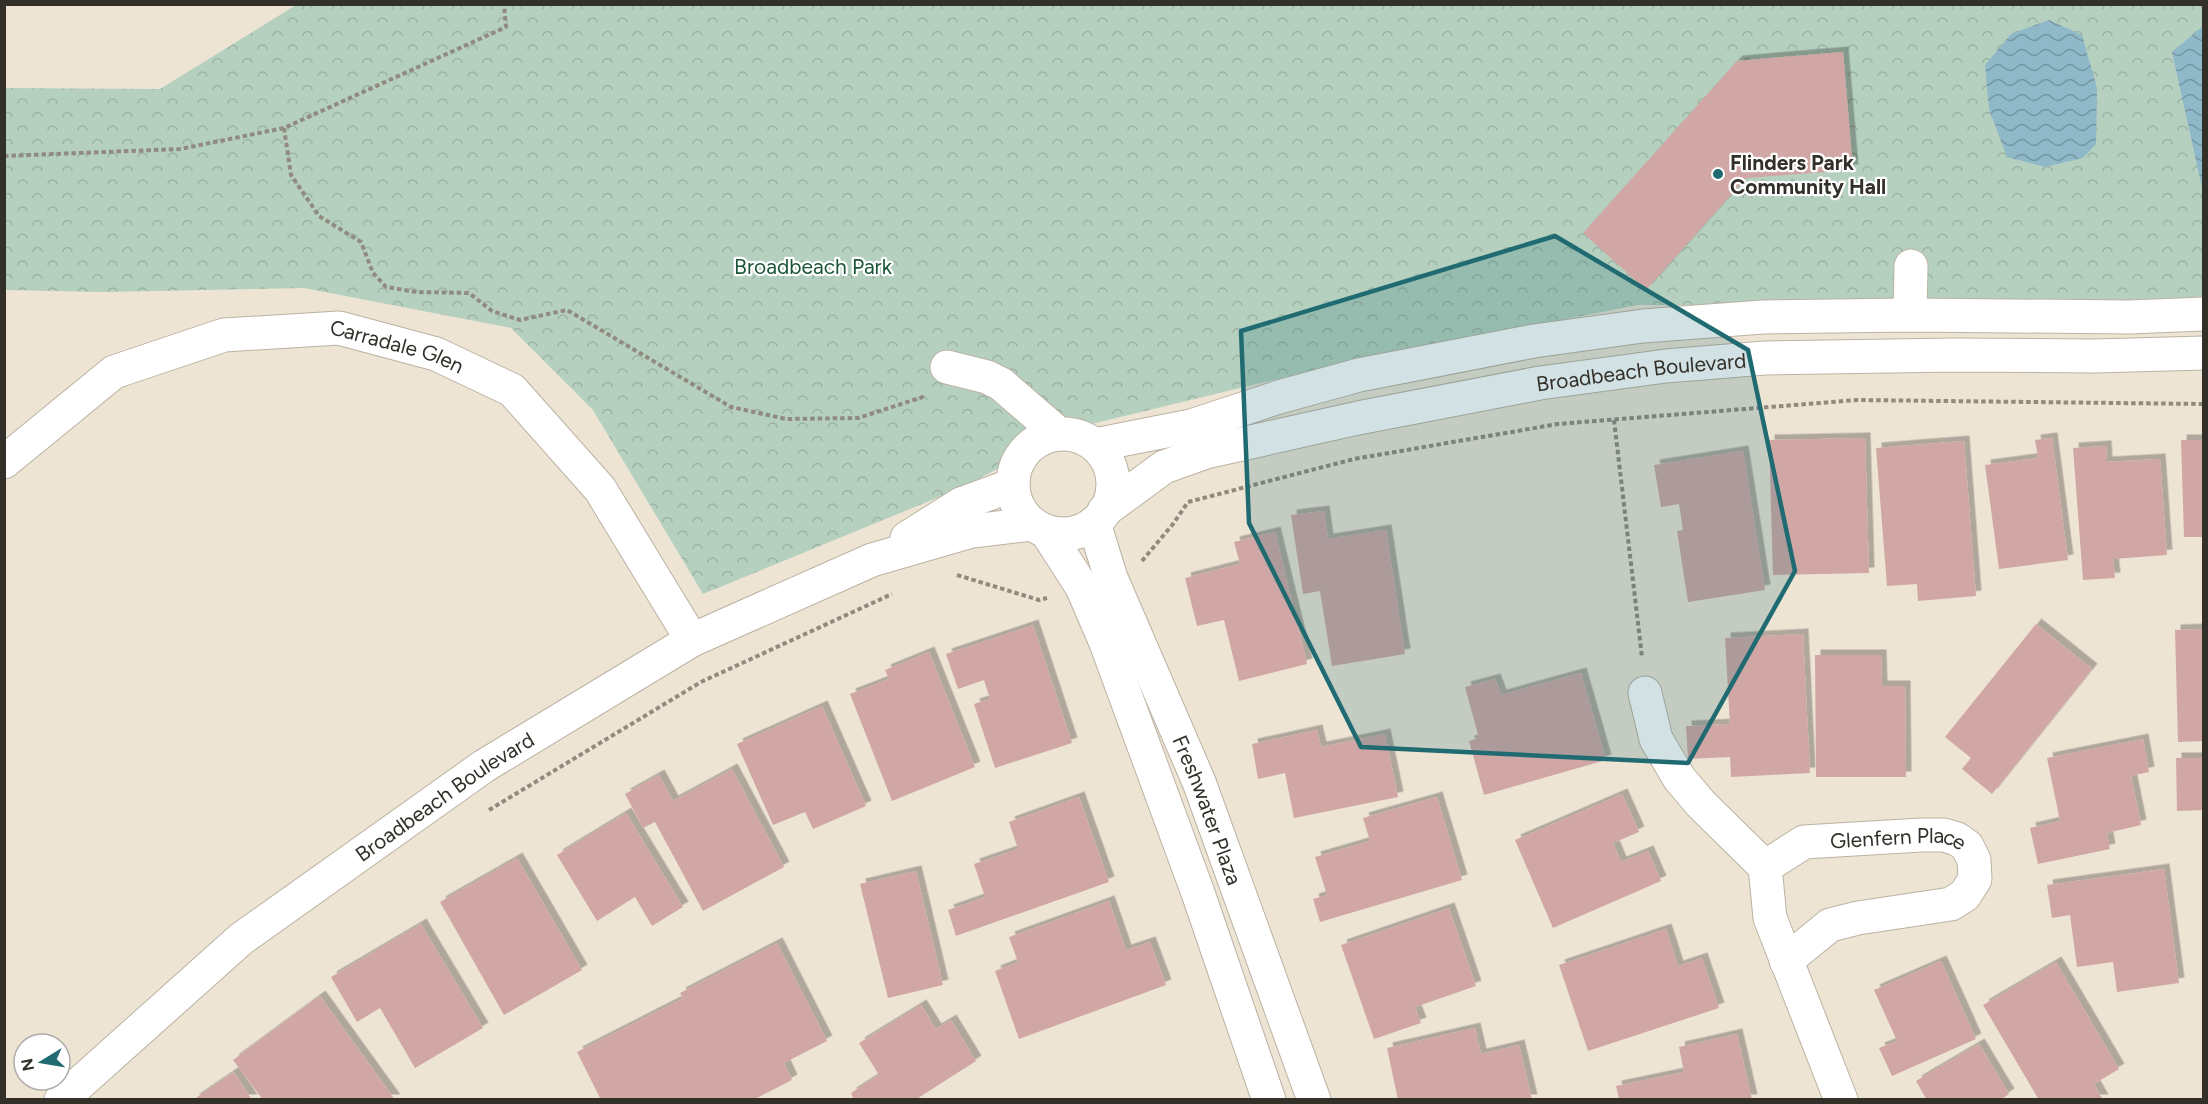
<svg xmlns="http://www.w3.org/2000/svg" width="2208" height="1104" viewBox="0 0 2208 1104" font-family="Figtree,sans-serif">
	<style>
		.park { fill: url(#park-crowns) }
		.water { fill: url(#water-waves) }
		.building { fill: #d1a7a5; filter: url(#shadow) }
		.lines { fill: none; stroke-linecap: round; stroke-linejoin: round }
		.minor-casing { stroke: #bbb2a3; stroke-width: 35 }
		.path { stroke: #918a7f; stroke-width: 4; stroke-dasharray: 4.5 3; stroke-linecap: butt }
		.minor { stroke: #fff; stroke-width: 33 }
		.marked { fill: #206b72; fill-opacity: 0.2; stroke: #206b72; stroke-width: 4.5; stroke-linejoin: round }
		.poi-dot { fill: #206b72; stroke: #fff; stroke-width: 2 }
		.labels { text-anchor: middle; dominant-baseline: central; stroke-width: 4.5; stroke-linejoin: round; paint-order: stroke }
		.poi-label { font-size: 21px; font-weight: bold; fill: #33302a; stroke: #fff; text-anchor: start }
		.park-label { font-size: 21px; fill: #1a5537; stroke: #fff }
		.street-label { font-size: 21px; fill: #33302a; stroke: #fff }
	</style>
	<defs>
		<pattern id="park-crowns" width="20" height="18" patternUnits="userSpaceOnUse" patternTransform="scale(1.5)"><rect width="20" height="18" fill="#b5d0bf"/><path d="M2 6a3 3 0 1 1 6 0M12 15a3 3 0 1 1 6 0" fill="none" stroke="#9cb3a4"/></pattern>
		<pattern id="water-waves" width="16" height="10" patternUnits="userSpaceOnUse" patternTransform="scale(1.5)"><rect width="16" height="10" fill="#8fb8c8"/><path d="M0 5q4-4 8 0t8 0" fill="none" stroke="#7596a3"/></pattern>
		<filter id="shadow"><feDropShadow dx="5.5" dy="-5.5" stdDeviation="0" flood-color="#0004"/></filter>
	</defs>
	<rect width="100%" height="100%" fill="#eee4d4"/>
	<polygon class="park" points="296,5 2203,5 2203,303 2062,307 1638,305 1356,360 1075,428 961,488 703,594 593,410 511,328 304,288 103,292 5,290 5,88 160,89"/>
	<g class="water">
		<polygon points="2049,20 2082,35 2097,88 2096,144 2083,158 2045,167 2007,157 1989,109 1985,65 2011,34"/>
		<polygon points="2203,26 2203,192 2172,52"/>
	</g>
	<g class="building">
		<polygon points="1843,52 1853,170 1746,178 1646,290 1583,233 1737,61"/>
		<polygon points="1865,438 1869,573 1773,575 1769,440"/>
		<polygon points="2052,438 2068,560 1999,569 1985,465 2038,458 2035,440"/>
		<polygon points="2181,440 2204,440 2204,537 2184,537"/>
		<polygon points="1964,441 1976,596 1918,601 1917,584 1887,586 1876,448"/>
		<polygon points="2106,446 2107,462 2160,459 2167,555 2113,559 2115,578 2083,580 2073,448"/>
		<polygon points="1743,451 1765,590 1688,602 1677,531 1683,530 1679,504 1661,507 1654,465"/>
		<polygon points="1324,511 1328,539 1386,530 1405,654 1332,666 1320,591 1303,594 1291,515"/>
		<polygon points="1275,532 1307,664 1239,681 1224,620 1197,626 1185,578 1240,564 1234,542"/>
		<polygon points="2036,624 2092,669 1992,794 1962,769 1971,758 1945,737"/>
		<polygon points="1033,625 1072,743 995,768 974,704 990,699 984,680 958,689 946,654"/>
		<polygon points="2204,629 2204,741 2178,742 2175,630"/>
		<polygon points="1803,634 1810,773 1731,777 1730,757 1688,759 1686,726 1730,724 1725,638"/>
		<polygon points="929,652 975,767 892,801 850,694 889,679 885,670"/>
		<polygon points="1815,655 1881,655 1882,686 1905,686 1906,777 1816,777"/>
		<polygon points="1581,673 1606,760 1484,795 1469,741 1479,738 1465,687 1495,679 1501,695"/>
		<polygon points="822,706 866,806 813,829 805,812 773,825 737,744"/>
		<polygon points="1317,730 1321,747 1385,734 1398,797 1294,818 1285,773 1258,779 1252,744"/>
		<polygon points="2143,739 2149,772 2131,776 2141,825 2107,833 2110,849 2038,864 2030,828 2060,821 2047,758"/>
		<polygon points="2176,758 2204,758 2204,810 2177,811"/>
		<polygon points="732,769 784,867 703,911 655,822 643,828 625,794 659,775 673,801"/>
		<polygon points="1622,794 1639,832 1613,843 1621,862 1648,851 1661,881 1553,928 1515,840"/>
		<polygon points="1079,797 1109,882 956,936 948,910 985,897 974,864 1018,849 1009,822"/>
		<polygon points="1437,797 1462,880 1320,922 1313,899 1327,895 1315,857 1370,841 1363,818"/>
		<polygon points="626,813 683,907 652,926 635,897 597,921 557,855"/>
		<polygon points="517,858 582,970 504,1015 440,902"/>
		<polygon points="2164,869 2179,983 2117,992 2113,962 2077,967 2070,915 2052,918 2047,885"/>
		<polygon points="916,871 943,985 888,998 860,884"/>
		<polygon points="1109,901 1126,950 1150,942 1166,985 1019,1039 995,971 1018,962 1009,937"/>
		<polygon points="1449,908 1476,986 1415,1007 1421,1023 1374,1039 1341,945"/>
		<polygon points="421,924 483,1028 415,1068 380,1008 357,1022 331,977"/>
		<polygon points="1666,929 1678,966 1702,958 1719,1008 1588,1051 1559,965"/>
		<polygon points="777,943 827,1041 784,1063 792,1080 753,1100 601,1100 577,1052 683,998 680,993"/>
		<polygon points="1941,961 1976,1039 1892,1076 1879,1048 1897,1041 1874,990"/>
		<polygon points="2056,962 2119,1069 2094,1084 2103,1100 2039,1100 1983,1005"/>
		<polygon points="320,996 395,1100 314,1100 312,1097 309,1100 263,1100 233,1060"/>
		<polygon points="921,1005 936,1029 951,1020 976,1061 915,1100 854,1100 851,1093 879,1075 859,1043"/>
		<polygon points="1475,1028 1481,1054 1519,1045 1532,1100 1398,1100 1387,1048"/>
		<polygon points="1737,1034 1752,1100 1619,1100 1616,1086 1684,1072 1679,1047"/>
		<polygon points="1979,1044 2009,1094 2000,1100 1927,1100 1916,1081"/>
		<polygon points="234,1072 252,1100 193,1100"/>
	</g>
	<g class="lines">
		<defs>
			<g id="minor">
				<polyline points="1910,315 1911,266"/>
				<polyline points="947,367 987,377 1001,384 1059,434"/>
				<circle cx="1063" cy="484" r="50"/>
				<polyline points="1095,445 1191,426 1279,397 1359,375 1534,341 1643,326 1763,317 1910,315 2129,317 2204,314"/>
				<path id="s1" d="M4 462 114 372 224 335 339 328 436 354 512 390 600 489 692 640"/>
				<path id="s2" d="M1104 511 1164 467 1206 452 1358 418 1540 383 1666 366 1765 358 1954 355 2095 356 2204 353"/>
				<path id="s3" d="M1094 523 1111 578 1199 782 1314 1100"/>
				<polyline points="1046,531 1082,587 1106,643 1198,893 1269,1100"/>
				<polyline points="907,538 961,504 1013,485"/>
				<polyline points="1645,693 1656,739 1679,778 1701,804 1765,867 1770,918 1841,1100"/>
				<path id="s4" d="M1765 867 1804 842 1921 835H1944L1957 839 1967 846 1974 860 1975 879 1965 895 1951 904 1858 918 1830 925 1786 961"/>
				<path id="s5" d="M61 1100 241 939 484 766 692 640 872 560 972 531 1033 524"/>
			</g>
		</defs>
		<use href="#minor" class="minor-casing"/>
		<g class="path">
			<polyline points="284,128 291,175 319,216 361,242 373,273 386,287 417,292 469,293 492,311 520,320 567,310 731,407 786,419 858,418 926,396"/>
			<polyline points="4,156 180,149 284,128 506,27 504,4"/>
			<polyline points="1614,420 1642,657"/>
			<polyline points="1142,561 1173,524 1188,502 1354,459 1558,424 1857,400 2204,404"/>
			<polyline points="957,575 1039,600 1047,598"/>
			<polyline points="489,810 701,682 892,594"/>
		</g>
		<use href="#minor" class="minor"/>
	</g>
	<path class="marked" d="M1555 236 1748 350 1795 571 1688 763 1361 747 1249 523 1241 331Z"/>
	<circle class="poi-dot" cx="1718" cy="174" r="6"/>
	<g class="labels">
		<g class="poi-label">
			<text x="1730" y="162">Flinders Park<tspan x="1730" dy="24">Community Hall</tspan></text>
		</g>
		<g class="park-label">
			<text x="813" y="266">Broadbeach Park</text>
		</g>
		<g class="street-label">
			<text stroke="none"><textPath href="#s1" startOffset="434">Carradale Glen</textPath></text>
			<text stroke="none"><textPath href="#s2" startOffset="562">Broadbeach Boulevard</textPath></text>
			<text stroke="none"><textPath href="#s5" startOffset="490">Broadbeach Boulevard</textPath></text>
			<text stroke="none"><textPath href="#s3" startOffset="309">Freshwater Plaza</textPath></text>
			<text stroke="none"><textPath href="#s4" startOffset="141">Glenfern Place</textPath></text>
		</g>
	</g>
	<rect width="2208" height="1104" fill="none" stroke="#33302a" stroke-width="12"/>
	<g transform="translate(42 1062) rotate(259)"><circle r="28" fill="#ffffff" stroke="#adacaa" stroke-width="1.5"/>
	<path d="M0-4.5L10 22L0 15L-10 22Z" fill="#206b72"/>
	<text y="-9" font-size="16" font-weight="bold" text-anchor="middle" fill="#33302a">N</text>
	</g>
</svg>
